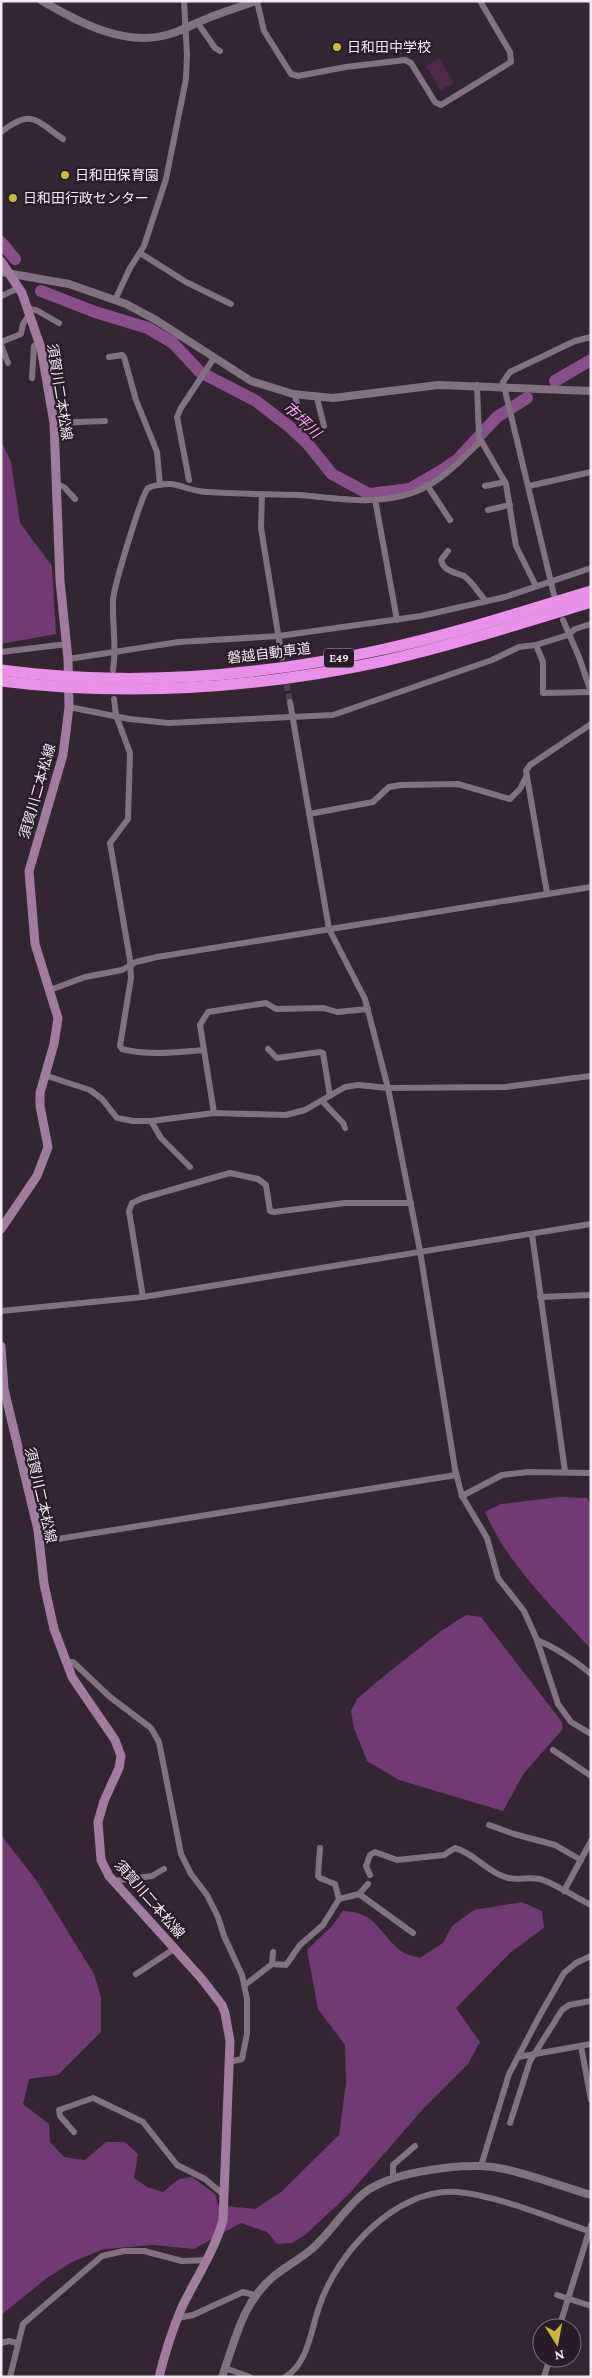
<svg xmlns="http://www.w3.org/2000/svg" width="592" height="2378" viewBox="0 0 592 2378" font-family="'Crimson Pro','Noto Sans JP',serif">
	<style>
		.green { fill: #4d294d }
		.forest { fill: #713a72 }
		.lines { fill: none; stroke-linecap: round; stroke-linejoin: round }
		.river { stroke: #884f88; stroke-width: 12 }
		.minor-tunnel { stroke: #50434f; stroke-width: 6; stroke-dasharray: 6 3; stroke-linecap: butt }
		.minor { stroke: #827281; stroke-width: 6 }
		.tertiary { stroke: #827281; stroke-width: 8 }
		.secondary { stroke: #a17ba0; stroke-width: 9 }
		.motorway { stroke: #e991e9; stroke-width: 11 }
		.poi-dot { fill: #c9ba3a; stroke: #291c28; stroke-width: 2 }
		.labels { text-anchor: middle; dominant-baseline: central; stroke-width: 4.5; stroke-linejoin: round; paint-order: stroke }
		.shield { fill: #291c28; stroke: #b6acb5; stroke-width: 1 }
		.shield-label { font-size: 12px; font-weight: bold; fill: #f3eaf2 }
		.poi-label { font-size: 14px; fill: #f3eaf2; stroke: #291c28; text-anchor: start }
		.street-label { font-size: 14px; fill: #f3eaf2; stroke: #291c28 }
		.water-label { font-size: 15px; font-style: italic; fill: #f8a7f7; stroke: #291c28 }
	</style>
	<rect width="100%" height="100%" fill="#332632"/>
	<polygon class="green" points="439,58 454,83 440,90 426,66"/>
	<g class="forest">
		<polygon points="1,441 11,462 20,523 52,566 56,634 1,644"/>
		<path d="M559 1497 587 1498 591 1506V1649C554 1609 506 1562 485 1512L501 1504Z"/>
		<polygon points="466,1615 481,1617 562,1722 563,1729 524,1773 503,1811 399,1780 367,1761 354,1728 351,1711 357,1699 379,1680 441,1631"/>
		<path d="M1 1835 36 1880 94 1974 101 1997V2032L58 2075 29 2079 23 2104 49 2124 50 2142 64 2157 85 2160 106 2142H125L138 2154 134 2178 147 2187 163 2192 179 2179 192 2177 215 2194 218 2205 255 2209 281 2192 339 2135 346 2083 345 2045 318 2009 307 1950 331 1927 343 1911C377 1912 379 1934 402 1952 407 1955 415 1956 420 1958L443 1943 452 1926 474 1910 522 1902 542 1911 544 1928 511 1952 456 2008 480 2042 468 2064 424 2108 349 2194 305 2235 292 2243 277 2244 267 2232 241 2223 194 2249 154 2245 104 2249 72 2262 47 2278 1 2315Z"/>
	</g>
	<g class="lines">
		<g class="river">
			<polyline points="1,242 15,259"/>
			<polyline points="41,291 95,312 148,328 173,343 200,372 256,401 291,428 307,443 332,474 369,494 410,489 444,469 457,460 497,417 527,398"/>
			<polyline points="555,381 591,360"/>
		</g>
		<polyline class="minor-tunnel" points="285,676 290,702"/>
		<g class="minor">
			<polyline points="257,1 264,31 291,74 298,76 346,67 405,60 411,63 435,102 441,105 511,62 510,52 480,1"/>
			<polyline points="197,22 215,48 220,51"/>
			<path d="M1 132C32 108 35 120 63 139"/>
			<polyline points="140,253 186,282 231,304"/>
			<polyline points="1,296 19,288"/>
			<polyline points="115,300 130,268 144,246 166,179 186,79 187,55 184,1"/>
			<polyline points="27,309 36,310 59,323"/>
			<polyline points="1,342 21,334 23,324 29,315"/>
			<polyline points="1,345 8,363"/>
			<polyline points="109,357 122,355 124,357 136,400 157,452 160,485"/>
			<polyline points="32,378 34,346 39,341"/>
			<polyline points="477,385 479,437 506,484 516,546 536,586"/>
			<polyline points="295,395 302,427"/>
			<polyline points="317,398 324,426"/>
			<polyline points="54,423 105,421"/>
			<polyline points="189,480 177,417 181,408 214,358"/>
			<polyline points="56,483 65,488 75,499"/>
			<polyline points="427,485 450,520"/>
			<polyline points="485,486 505,482"/>
			<polyline points="529,486 591,472"/>
			<polyline points="262,494 261,528 282,658"/>
			<polyline points="375,499 397,620"/>
			<polyline points="488,510 510,505"/>
			<path d="M448 551 441 560C444 572 455 572 464 576 472 581 479 594 486 601"/>
			<polyline points="554,595 503,382 510,372 575,341 591,337"/>
			<polyline points="563,620 579,657 591,692"/>
			<polyline points="536,645 543,662 543,693 591,692"/>
			<polyline points="1,652 67,644"/>
			<polyline points="68,659 179,642 279,636 421,616 505,597 591,568"/>
			<path d="M113 670C117 646 112 624 113 601 113 589 141 496 148 488 175 478 182 490 207 492 237 494 268 494 299 495 336 498 375 506 412 493 440 484 460 460 481 441"/>
			<path d="M114 699 116 715 130 753 128 819 110 843 130 960 131 978 120 1046 122 1049C148 1056 177 1052 204 1050"/>
			<polyline points="69,707 129,719 169,723 333,715 492,660 519,647 536,645 568,635 575,629 591,624"/>
			<polyline points="309,814 373,802 389,787 401,785 458,784 510,799 520,789 527,775"/>
			<polyline points="547,893 526,771 530,765 591,724"/>
			<polyline points="50,990 85,977 122,970 136,962 157,957 591,887"/>
			<polyline points="268,1049 277,1058 320,1052 323,1053 330,1096"/>
			<polyline points="44,1075 90,1090 102,1099 117,1118 133,1121 151,1121 214,1113 286,1115 305,1110 345,1087 358,1085 388,1088 505,1087 591,1076"/>
			<polyline points="323,1102 343,1123 345,1128"/>
			<polyline points="214,1113 200,1025 208,1012 266,1003 276,1009 324,1008 337,1012 368,1009"/>
			<polyline points="151,1121 161,1138 190,1167"/>
			<polyline points="532,1234 565,1471"/>
			<polyline points="143,1297 129,1211 132,1203 143,1198 230,1173 258,1179 266,1185 270,1211 274,1212 345,1203 411,1203"/>
			<polyline points="540,1297 591,1295"/>
			<polyline points="1,1311 143,1297 591,1224"/>
			<polyline points="456,1473 462,1496 487,1538 498,1578 524,1611 537,1640 558,1704 571,1722 591,1734"/>
			<polyline points="462,1496 502,1475 528,1472 591,1473"/>
			<polyline points="39,1542 456,1475 420,1251 388,1088 365,999 329,929 290,702"/>
			<path d="M537 1640C557 1648 574 1660 591 1674"/>
			<polyline points="65,1662 73,1662 110,1697 151,1728 159,1742 181,1854 191,1874 207,1895 218,1917 224,1936 242,1975 247,1999 247,2034 242,2059 229,2062"/>
			<polyline points="553,1750 591,1776"/>
			<polyline points="489,1825 514,1834 555,1845 581,1860"/>
			<path d="M370 1875 366 1866 370 1855 375 1852 397 1860 444 1855 455 1848C474 1853 486 1871 505 1877 517 1882 530 1875 543 1880 559 1886 575 1897 591 1905"/>
			<polyline points="113,1881 152,1876 164,1869"/>
			<polyline points="564,1891 591,1841"/>
			<polyline points="359,1894 368,1884"/>
			<polyline points="339,1899 359,1894 413,1933"/>
			<polyline points="272,1964 286,1965 300,1945 323,1925 339,1899 335,1884 320,1878 318,1876 320,1848"/>
			<polyline points="136,1974 174,1949"/>
			<polyline points="245,1985 272,1964 273,1952"/>
			<polyline points="581,2046 591,2100"/>
			<polyline points="518,2057 591,2044"/>
			<polyline points="510,2123 530,2061 562,2010 569,2005 591,2001"/>
			<polyline points="74,2132 60,2116 59,2110 93,2098 143,2122 177,2165 205,2179 225,2196"/>
			<polyline points="481,2166 509,2074 540,2015 564,1973 576,1963 591,1956"/>
			<polyline points="393,2178 393,2165 415,2146"/>
			<polyline points="557,2295 591,2306"/>
			<polyline points="178,2318 193,2315 243,2292 254,2295"/>
			<polyline points="559,2328 591,2225"/>
			<polyline points="1,2343 9,2341 17,2343"/>
			<polyline points="225,2368 250,2377"/>
			<polyline points="10,2377 23,2324 102,2256 124,2251 144,2251 182,2261 208,2260"/>
			<path d="M285 2377C308 2364 311 2330 319 2307 337 2253 395 2188 457 2192 496 2195 550 2218 589 2231"/>
			<polyline points="544,2377 550,2358"/>
		</g>
		<g class="tertiary">
			<path d="M42 1C81 23 127 49 173 33 188 28 201 20 216 15 229 10 243 6 256 1"/>
			<polyline points="1,272 69,284 126,304 156,320 251,381 293,394 333,398 438,385 591,391"/>
			<path d="M222 2377C235 2341 242 2303 273 2277 285 2267 300 2259 313 2248 332 2231 344 2209 364 2193 389 2173 450 2165 481 2166 512 2167 560 2186 591 2195"/>
		</g>
		<g class="secondary">
			<polyline points="1,261 22,293 41,348 54,423 60,581 68,659 69,707 63,755 29,871 35,944 58,1018 54,1044 40,1093 40,1106 48,1147 37,1176 1,1229"/>
			<path d="M1 1346 4 1389 38 1530 44 1584 54 1629 72 1677 115 1740 121 1756 119 1768 104 1801 98 1822 101 1860 109 1876 201 1978 222 2005 225 2013 230 2041 223 2220C214 2252 196 2278 182 2307 172 2330 165 2353 159 2377"/>
		</g>
		<g class="motorway">
			<path d="M1 670C128 687 256 677 380 650 451 635 521 612 591 591"/>
			<path d="M1 681C129 697 259 688 384 661 454 645 522 623 591 602"/>
		</g>
	</g>
	<g class="poi-dot">
		<circle cx="337" cy="47" r="5"/>
		<circle cx="65" cy="175" r="5"/>
		<circle cx="13" cy="198" r="5"/>
	</g>
	<g class="labels">
		<rect class="shield" x="324" y="648.5" width="30" height="19" rx="4"/>
		<g class="shield-label">
			<text x="339" y="658">E49</text>
		</g>
		<g class="poi-label">
			<text x="347" y="47">日和田中学校</text>
			<text x="75" y="175">日和田保育園</text>
			<text x="23" y="198">日和田行政センター</text>
		</g>
		<g class="street-label">
			<text transform="translate(60 392) rotate(81)">須賀川二本松線</text>
			<text transform="translate(269 653) rotate(-7)">磐越自動車道</text>
			<text transform="translate(37 791) rotate(-74)">須賀川二本松線</text>
			<text transform="translate(41 1495) rotate(77)">須賀川二本松線</text>
			<text transform="translate(150 1899) rotate(49)">須賀川二本松線</text>
		</g>
		<g class="water-label">
			<text transform="translate(302 420) rotate(43)">市坪川</text>
		</g>
	</g>
	<rect width="592" height="2378" fill="none" stroke="#f3eaf2" stroke-width="5"/>
	<g transform="translate(557 2343) rotate(169)"><circle r="24" fill="#291c28" stroke="#7a6e79"/>
	<path d="M0-4L9 19L0 12L-9 19Z" fill="#c9ba3a"/>
	<text y="-8" font-size="14" font-weight="bold" text-anchor="middle" fill="#f3eaf2">N</text>
	</g>
</svg>
